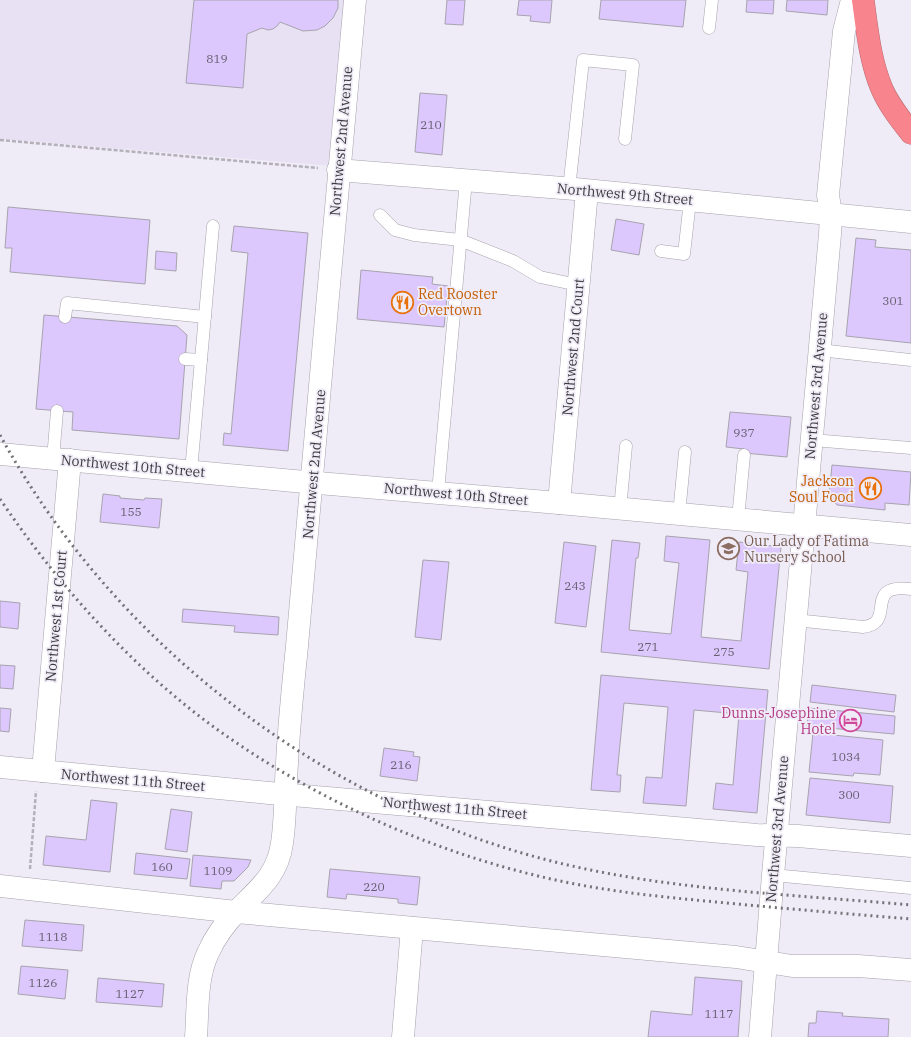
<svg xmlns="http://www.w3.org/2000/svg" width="911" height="1037" viewBox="0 0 911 1037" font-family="'IBM Plex Serif',serif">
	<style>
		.built { fill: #e8e1f3 }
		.building { fill: #ddc8fd; stroke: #a7a3ae }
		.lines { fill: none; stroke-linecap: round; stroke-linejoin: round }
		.service-casing { stroke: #a6a2ac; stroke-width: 13 }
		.minor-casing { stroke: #a6a2ac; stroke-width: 23 }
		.tertiary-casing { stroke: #a6a2ac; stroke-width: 23 }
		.motorway-casing { stroke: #b76b72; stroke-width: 23 }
		.path { stroke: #b4b0b9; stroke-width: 2.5; stroke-dasharray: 4 2; stroke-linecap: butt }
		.service { stroke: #fff; stroke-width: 12 }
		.minor { stroke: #fff; stroke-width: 22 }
		.tertiary { stroke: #fff; stroke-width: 22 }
		.motorway { stroke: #f8858d; stroke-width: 22 }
		.rail { stroke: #747177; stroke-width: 3; stroke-dasharray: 2 4; stroke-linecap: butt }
		.labels { text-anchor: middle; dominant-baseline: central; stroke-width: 3.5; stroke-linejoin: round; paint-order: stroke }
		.number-label { font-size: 12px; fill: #655e6e }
		.street-label { font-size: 14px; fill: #3d3b3f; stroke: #f0ecf7 }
		.food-label { font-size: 14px; fill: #c56008; stroke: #f0ecf7; text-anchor: start }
		.education-label { font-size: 14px; fill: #785e54; stroke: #f0ecf7; text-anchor: start }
		.hotel-label { font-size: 14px; fill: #b23c85; stroke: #f0ecf7; text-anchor: end }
	</style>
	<rect width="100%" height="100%" fill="#f0ecf7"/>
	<polygon class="built" points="0,0 349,0 333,166 0,139"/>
	<g class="building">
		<polygon points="194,0 338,0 338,8 333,18 325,26 317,30 303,31 280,22 277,26 273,29 268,30 262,28 247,34 243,88 186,83"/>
		<polygon points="447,0 465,0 463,25 445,24"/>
		<polygon points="519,0 552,0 550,23 530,21 531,16 517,15"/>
		<polygon points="601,0 686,0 683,27 599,19"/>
		<polygon points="747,0 774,0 773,14 746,12"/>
		<polygon points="787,0 828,0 827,15 786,11"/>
		<polygon points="420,93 447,95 442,155 415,152"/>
		<polygon points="8,207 150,220 145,284 10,272 12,248 5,248"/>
		<polygon points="616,219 644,224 639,255 611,250"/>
		<polygon points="234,226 308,233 288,451 223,445 224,433 231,434 248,253 231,251"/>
		<polygon points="856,238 876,240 875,247 911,250 911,343 846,336"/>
		<polygon points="156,251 177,253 176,271 155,269"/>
		<polygon points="361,270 433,277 432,284 448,286 444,327 357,319"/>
		<polygon points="44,315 177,326 187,335 179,439 72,430 73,412 36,409"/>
		<polygon points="730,412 791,417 787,457 744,453 744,449 726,447"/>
		<polygon points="832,465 911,472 909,505 885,503 885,510 837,505 829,496"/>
		<polygon points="103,494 120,496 120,498 144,500 145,498 162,499 159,528 100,522"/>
		<polygon points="666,536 710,540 701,637 741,641 748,572 736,570 739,542 781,547 769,669 601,652 612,540 640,543 638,558 636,558 629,630 671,634 679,563 664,561"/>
		<polygon points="564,542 596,546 586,627 555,623"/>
		<polygon points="423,560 449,562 441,640 415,637"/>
		<polygon points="0,601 20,603 18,629 0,627"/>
		<polygon points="183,609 279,617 278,635 234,632 235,626 182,622"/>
		<polygon points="0,665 15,666 13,689 0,688"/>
		<polygon points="601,675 768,690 757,813 713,809 716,783 733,785 739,714 694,710 686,806 643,803 646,777 662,778 668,707 624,703 617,775 621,775 620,792 591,790"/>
		<polygon points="812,685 896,695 894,712 810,702"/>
		<polygon points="0,708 11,709 9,732 0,731"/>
		<polygon points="809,708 895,716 894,734 807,726"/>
		<polygon points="813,733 883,740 880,775 854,773 853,776 809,772"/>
		<polygon points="384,748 414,752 413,756 420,757 417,781 380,776"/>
		<polygon points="810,778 893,786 890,823 806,815"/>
		<polygon points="91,800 117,803 110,872 43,865 46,836 86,840"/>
		<polygon points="171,809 192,812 187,852 165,849"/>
		<polygon points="136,853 190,859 187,879 134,874"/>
		<polygon points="193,855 251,860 248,867 234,881 222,881 221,889 190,886"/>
		<polygon points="330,869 420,877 417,905 398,903 398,899 347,894 346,899 327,897"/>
		<polygon points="25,920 84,925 82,951 22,946"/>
		<polygon points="21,966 68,970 65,999 18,994"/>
		<polygon points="695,977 742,981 738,1037 648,1037 651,1011 692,1015"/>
		<polygon points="98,978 164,984 162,1007 96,1002"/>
		<polygon points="817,1011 843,1013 842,1016 889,1019 888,1037 808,1037 809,1023 816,1023"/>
	</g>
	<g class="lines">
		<defs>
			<g id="service">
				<polyline points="709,28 712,0"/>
				<polyline points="569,189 583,60 633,65 625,139"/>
				<polyline points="380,215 395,230 414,235 460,240 513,261 540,277 578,285"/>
				<polyline points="661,251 684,254 690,201"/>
				<polyline points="65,317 67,303 205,317"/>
				<polyline points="819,350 911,360"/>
				<polyline points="185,359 201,360"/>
				<polyline points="812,440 911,448"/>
				<polyline points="53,459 57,411"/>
				<polyline points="191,471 213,226"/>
				<polyline points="438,492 466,180"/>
				<polyline points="620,509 626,446"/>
				<polyline points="679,514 685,452"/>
				<polyline points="738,519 744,455"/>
				<path d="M795 620 863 627C898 623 861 583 911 589"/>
				<polyline points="773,875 911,888"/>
			</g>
			<g id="minor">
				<polyline points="338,170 575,189 911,222"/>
				<polyline points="559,503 587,191"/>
				<polyline points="43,771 70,460"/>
				<polyline points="0,886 236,912 736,957 792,966 858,966 911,970"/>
				<polyline points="403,1037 412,928"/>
			</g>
			<g id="tertiary">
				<polyline points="0,454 294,481 559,503 911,535"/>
				<polyline points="0,767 269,793 757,835 798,836 911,846"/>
				<path d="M196 1037C198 1010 196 978 208 953 215 937 227 921 239 909 260 888 278 874 282 843 286 817 285 790 287 763 289 724 293 685 297 646 317 431 334 215 355 0"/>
				<polyline points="760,1037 773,875 830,234 831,214 828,195 844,31 852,0"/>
			</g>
			<path id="motorway" d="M863 0C867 29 870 61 882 89 889 105 900 119 911 133"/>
		</defs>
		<use href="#service" class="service-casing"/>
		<use href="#minor" class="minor-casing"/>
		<use href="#tertiary" class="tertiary-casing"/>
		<use href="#motorway" class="motorway-casing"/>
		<g class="path">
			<polyline points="0,140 318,168"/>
			<polyline points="30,869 36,791"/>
		</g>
		<use href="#service" class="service"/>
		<use href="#minor" class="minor"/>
		<use href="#tertiary" class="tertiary"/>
		<use href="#motorway" class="motorway"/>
		<g class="rail">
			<path d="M0 435C117 649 333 812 572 866 683 891 798 895 911 905"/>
			<path d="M0 499C57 583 126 661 207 722 311 799 439 856 565 882 619 893 673 898 727 903 789 909 850 914 911 919"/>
		</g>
	</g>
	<defs>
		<symbol id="restaurant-ring" viewBox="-11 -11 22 22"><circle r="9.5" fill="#f0ecf7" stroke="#e8710a" stroke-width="1.5"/><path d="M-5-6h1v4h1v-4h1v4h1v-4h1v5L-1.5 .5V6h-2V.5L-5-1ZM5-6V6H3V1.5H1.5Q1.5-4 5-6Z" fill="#e8710a"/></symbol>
		<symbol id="school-ring" viewBox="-11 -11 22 22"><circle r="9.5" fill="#f0ecf7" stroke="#8d6e63" stroke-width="1.5"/><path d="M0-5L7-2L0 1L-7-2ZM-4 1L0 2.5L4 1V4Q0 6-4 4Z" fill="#8d6e63"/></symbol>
		<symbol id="hotel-ring" viewBox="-11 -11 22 22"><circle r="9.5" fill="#f0ecf7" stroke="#d1479c" stroke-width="1.5"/><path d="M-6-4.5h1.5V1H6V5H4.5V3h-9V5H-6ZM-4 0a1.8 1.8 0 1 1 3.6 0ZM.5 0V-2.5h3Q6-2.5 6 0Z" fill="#d1479c"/></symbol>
	</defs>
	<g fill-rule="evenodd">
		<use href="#restaurant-ring" x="390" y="290" width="25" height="25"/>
		<use href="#restaurant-ring" x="858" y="476" width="25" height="25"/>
		<use href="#school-ring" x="716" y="536" width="25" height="25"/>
		<use href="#hotel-ring" x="838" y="708" width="25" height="25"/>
	</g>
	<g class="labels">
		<g class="number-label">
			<text x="217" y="58">819</text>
			<text x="431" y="124">210</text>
			<text x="893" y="300">301</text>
			<text x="744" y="432">937</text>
			<text x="131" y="511">155</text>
			<text x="575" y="585">243</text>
			<text x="648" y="646">271</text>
			<text x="724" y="651">275</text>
			<text x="846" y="756">1034</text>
			<text x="401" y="764">216</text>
			<text x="849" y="794">300</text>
			<text x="162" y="866">160</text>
			<text x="218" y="870">1109</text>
			<text x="374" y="886">220</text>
			<text x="53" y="936">1118</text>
			<text x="43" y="982">1126</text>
			<text x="130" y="993">1127</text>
			<text x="719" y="1013">1117</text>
		</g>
		<g class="street-label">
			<text transform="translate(341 141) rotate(-85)">Northwest 2nd Avenue</text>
			<text transform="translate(625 194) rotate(5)">Northwest 9th Street</text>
			<text transform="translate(573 347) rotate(-85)">Northwest 2nd Court</text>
			<text transform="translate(816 386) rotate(-85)">Northwest 3rd Avenue</text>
			<text transform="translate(314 464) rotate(-85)">Northwest 2nd Avenue</text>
			<text transform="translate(133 466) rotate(5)">Northwest 10th Street</text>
			<text transform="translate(456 494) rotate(5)">Northwest 10th Street</text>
			<text transform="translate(56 616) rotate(-85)">Northwest 1st Court</text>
			<text transform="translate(133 780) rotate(5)">Northwest 11th Street</text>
			<text transform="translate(455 808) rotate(5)">Northwest 11th Street</text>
			<text transform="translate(777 829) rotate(-85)">Northwest 3rd Avenue</text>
		</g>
		<g class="food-label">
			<text x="418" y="294">Red Rooster<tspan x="418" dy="16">Overtown</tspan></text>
			<text x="854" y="481" text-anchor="end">Jackson<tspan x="854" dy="16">Soul Food</tspan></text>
		</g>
		<g class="education-label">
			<text x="744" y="541">Our Lady of Fatima<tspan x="744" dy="16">Nursery School</tspan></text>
		</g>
		<g class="hotel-label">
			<text x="836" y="713">Dunns-Josephine<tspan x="836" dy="16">Hotel</tspan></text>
		</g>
	</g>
</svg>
